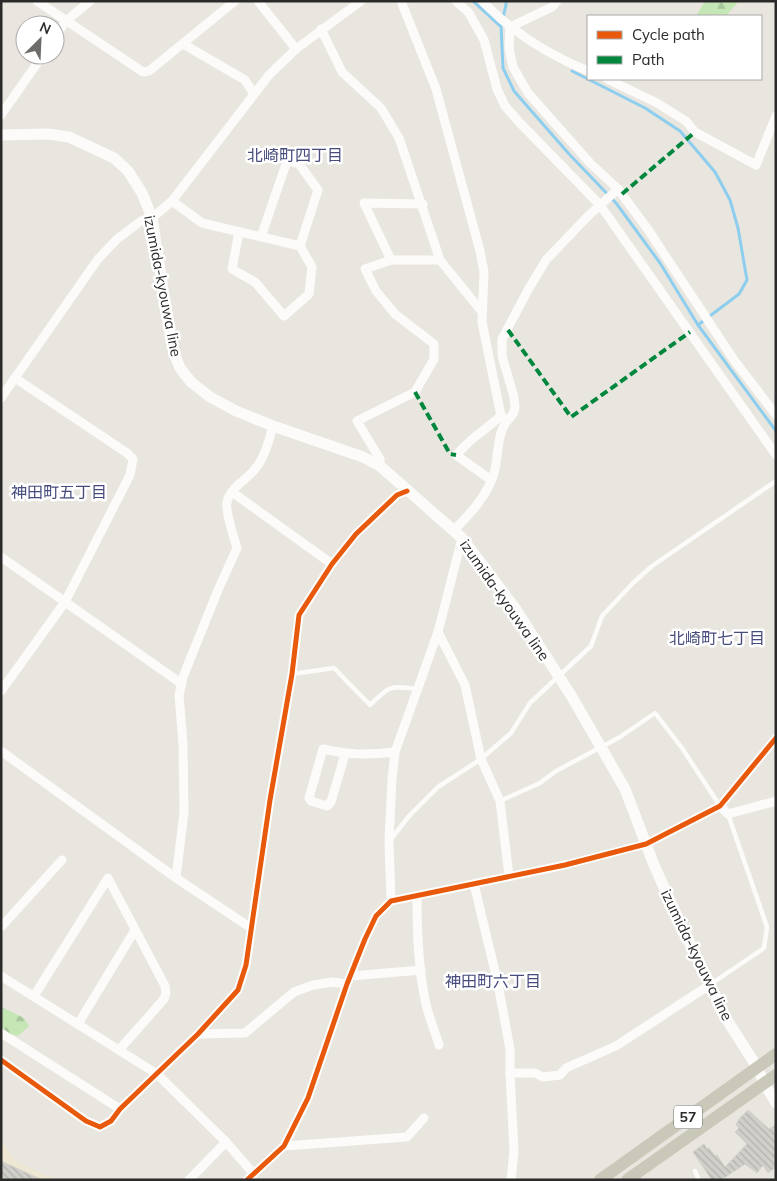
<svg xmlns="http://www.w3.org/2000/svg" width="777" height="1181" viewBox="0 0 777 1181" font-family="Mulish,'Noto Sans JP',sans-serif">
	<style>
		.education { fill: #ede7d3 }
		.forest { fill: url(#forest-firs) }
		.lines { fill: none; stroke-linecap: round; stroke-linejoin: round }
		.stream { stroke: #8dceef; stroke-width: 3 }
		.building { fill: url(#building-back-hatch); stroke: #d4d1cb }
		.service { stroke: #fcfbfa; stroke-width: 4.5 }
		.minor { stroke: #fcfbfa; stroke-width: 9 }
		.secondary { stroke: #fcfbfa; stroke-width: 11 }
		.primary { stroke: #cac8b8; stroke-width: 12 }
		.quiet { stroke: #00873e; stroke-width: 4; stroke-dasharray: 8 4; stroke-linecap: butt }
		.cycleway-casing { stroke: #fff; stroke-width: 8 }
		.cycleway { stroke: #e8590c; stroke-width: 5 }
		.labels { text-anchor: middle; dominant-baseline: central; stroke-width: 5; stroke-linejoin: round; paint-order: stroke }
		.shield { fill: #fff; stroke: #6a6a6a; stroke-width: 1 }
		.shield-label { font-size: 14px; font-weight: bold; fill: #2a2a2a }
		.street-label { font-size: 15px; fill: #2a2a2a; stroke: #fff }
		.neighbourhood-label { font-size: 16px; fill: #474c7d; stroke: #fff }
	</style>
	<defs>
		<pattern id="forest-firs" width="22" height="20" patternUnits="userSpaceOnUse" patternTransform="scale(1.25)"><rect width="22" height="20" fill="#c5e7b5"/><path d="M5 1l3.5 6h-7zM16 11l3.5 6h-7z" fill="#a9c69c"/></pattern>
		<pattern id="building-back-hatch" width="6" height="6" patternUnits="userSpaceOnUse" patternTransform="scale(1.25)"><rect width="6" height="6" fill="#d1cfca"/><path d="M-1 5l2 2M0 0l6 6M5-1l2 2" fill="none" stroke="#b4b2ae"/></pattern>
	</defs>
	<rect width="100%" height="100%" fill="#e9e6df"/>
	<polygon class="education" points="1,1142 16,1161 56,1180 1,1180"/>
	<g class="forest">
		<polygon points="705,1 739,1 726,16 696,16"/>
		<polygon points="1,1007 24,1018 29,1026 18,1036 1,1032"/>
	</g>
	<g class="lines">
		<g class="stream">
			<polyline points="473,1 500,26"/>
			<polyline points="506,1 506,5 501,26 503,68 514,91 569,154 616,203 660,263 698,325 776,431"/>
			<polyline points="572,71 645,108 680,131 715,172 730,200 738,228 747,280 739,294 698,325"/>
		</g>
	</g>
	<g class="building">
		<polygon points="748,1110 769,1129 776,1125 776,1167 768,1173 763,1165 757,1173 745,1164 721,1180 712,1180 693,1152 704,1144 707,1149 709,1148 715,1156 717,1155 725,1167 747,1144 735,1132 739,1128 736,1125 739,1119"/>
		<polygon points="1,1161 42,1180 1,1180"/>
	</g>
	<g class="lines">
		<g class="service">
			<path d="M292 674 334 668 370 705C390 685 390 686 417 689"/>
			<polyline points="500,801 540,783 556,771 620,737 655,713 682,748 720,806"/>
			<polyline points="391,839 409,816 438,787 481,759 511,733 530,703 591,646 602,616 633,583 652,566 776,481"/>
			<polyline points="711,984 764,948 767,927 728,814"/>
			<polyline points="695,1171 699,1180"/>
		</g>
		<g class="minor">
			<polyline points="37,1 143,72 149,71 235,1"/>
			<polyline points="258,1 296,49"/>
			<polyline points="401,1 436,89 480,251 484,272 482,322 501,416 507,421 513,414 515,408 514,397 502,356 502,339 528,290 546,260 588,216 618,189"/>
			<polyline points="456,1 469,13 484,40 497,89 505,106 519,122 600,205 776,455"/>
			<path d="M482 1C492 10 501 20 511 27 534 45 561 60 588 71"/>
			<polyline points="510,27 509,48 513,67 528,93 590,163 618,189 649,231 734,360 776,415"/>
			<polyline points="510,27 552,7 557,1"/>
			<polyline points="321,29 342,72 381,108 399,138 440,260 482,312"/>
			<polyline points="55,37 66,21 90,1"/>
			<polyline points="183,44 245,80 254,94"/>
			<polyline points="607,79 657,103 686,121 695,132 756,165 776,116"/>
			<polyline points="1,115 43,55"/>
			<polyline points="172,201 202,223 300,246 312,267 309,294 284,316 255,282 232,269 239,232"/>
			<polyline points="423,204 364,203 391,260 440,260"/>
			<polyline points="261,237 287,161 299,164 318,190 300,246"/>
			<polyline points="1,398 98,259 117,239 141,221 152,218 172,201 269,75 296,49 361,1"/>
			<polyline points="380,466 380,459 357,421 415,392 434,359 434,344 395,314 376,291 365,269 391,260"/>
			<polyline points="491,480 456,455 470,441 501,416"/>
			<polyline points="232,492 332,564"/>
			<path d="M454 530C470 514 488 495 494 473 499 456 496 436 507 421"/>
			<polyline points="1,557 182,684"/>
			<polyline points="438,632 465,685 481,759 500,801 509,876"/>
			<polyline points="1,691 65,602 130,475 133,459 127,453 15,378"/>
			<polyline points="1,751 176,878 251,928"/>
			<path d="M345 754 331 802 327 806 311 801 309 798 323 749C349 755 368 755 395 752"/>
			<polyline points="720,806 728,814 776,801"/>
			<path d="M176 878 184 812 183 744 179 695 183 677 218 590 237 548C234 538 225 511 227 502 230 487 247 480 255 469 265 457 269 440 273 426"/>
			<polyline points="474,884 498,984 510,1049 510,1073 514,1151 511,1180"/>
			<path d="M417 896C417 932 418 969 426 1004 429 1018 435 1031 439 1045"/>
			<polyline points="391,901 389,841 392,779 395,752 438,632 462,538"/>
			<polyline points="1,927 62,860"/>
			<polyline points="1,976 157,1074 226,1142 254,1174"/>
			<polyline points="351,976 421,970"/>
			<polyline points="34,996 108,878 165,986 166,993 164,999 119,1050"/>
			<polyline points="78,1024 135,930"/>
			<polyline points="1,1033 120,1109"/>
			<polyline points="198,1034 245,1033 294,992 313,985 333,982 347,984"/>
			<polyline points="1,1060 86,1121 100,1127 111,1121 120,1109 198,1034 238,990 246,965 270,800 292,674 299,615 332,564 356,534 397,495 407,491"/>
			<polyline points="510,1073 535,1073 543,1077 560,1075 566,1068 616,1046 711,984"/>
			<polyline points="284,1146 407,1137 424,1118"/>
			<polyline points="189,1180 226,1142"/>
			<polyline points="247,1180 284,1146 308,1098 347,984 365,939 376,916 391,901 565,865 646,844 720,806 776,738"/>
		</g>
		<polyline class="secondary" points="1,135 48,134 69,137 114,158 128,171 142,193 152,218 167,316 174,353 180,368 191,382 210,397 236,411 273,426 363,457 380,466 462,538 515,608 572,697 625,789 654,865 681,925 727,1020 757,1067 764,1083 776,1103"/>
		<g class="primary">
			<polyline points="600,1180 776,1054"/>
			<polyline points="627,1180 776,1075"/>
		</g>
		<g class="quiet">
			<polyline points="622,194 695,132"/>
			<polyline points="508,330 571,417 690,332"/>
			<polyline points="415,392 450,454 456,455"/>
		</g>
		<defs>
			<g id="cycleway">
				<polyline points="1,1060 86,1121 100,1127 111,1121 120,1109 198,1034 238,990 246,965 270,800 292,674 299,615 332,564 356,534 397,495 407,491"/>
				<polyline points="247,1180 284,1146 308,1098 347,984 365,939 376,916 391,901 565,865 646,844 720,806 776,738"/>
			</g>
		</defs>
		<use href="#cycleway" class="cycleway-casing"/>
		<use href="#cycleway" class="cycleway"/>
	</g>
	<g class="labels">
		<rect class="shield" x="674" y="1105.5" width="28" height="23" rx="4"/>
		<g class="shield-label">
			<text x="688" y="1117">57</text>
		</g>
		<g class="street-label">
			<text transform="translate(163 286) rotate(79)">izumida-kyouwa line</text>
			<text transform="translate(505 600) rotate(55)">izumida-kyouwa line</text>
			<text transform="translate(697 955) rotate(64)">izumida-kyouwa line</text>
		</g>
		<g class="neighbourhood-label">
			<text x="295" y="155">北崎町四丁目</text>
			<text x="59" y="492">神田町五丁目</text>
			<text x="717" y="638">北崎町七丁目</text>
			<text x="493" y="981">神田町六丁目</text>
		</g>
	</g>
	<rect width="777" height="1181" fill="none" stroke="#2a2a2a" stroke-width="5"/>
	<rect x="587" y="15" width="175" height="65" fill="#ffffff" stroke="#aaaaaa"/>
	<rect x="597" y="31" width="25" height="8" fill="#e8590c" stroke="#aaaaaa"/>
	<text x="632" y="40" font-size="15" fill="#2a2a2a">Cycle path</text>
	<rect x="597" y="56" width="25" height="8" fill="#00873e" stroke="#aaaaaa"/>
	<text x="632" y="65" font-size="15" fill="#2a2a2a">Path</text>
	<g transform="translate(40 40) rotate(24)"><circle r="24" fill="#ffffff" stroke="#aaaaaa"/>
	<path d="M0-4L9 19L0 12L-9 19Z" fill="#6d6c69"/>
	<text y="-8" font-size="14" font-weight="bold" text-anchor="middle" fill="#2a2a2a">N</text>
	</g>
</svg>
